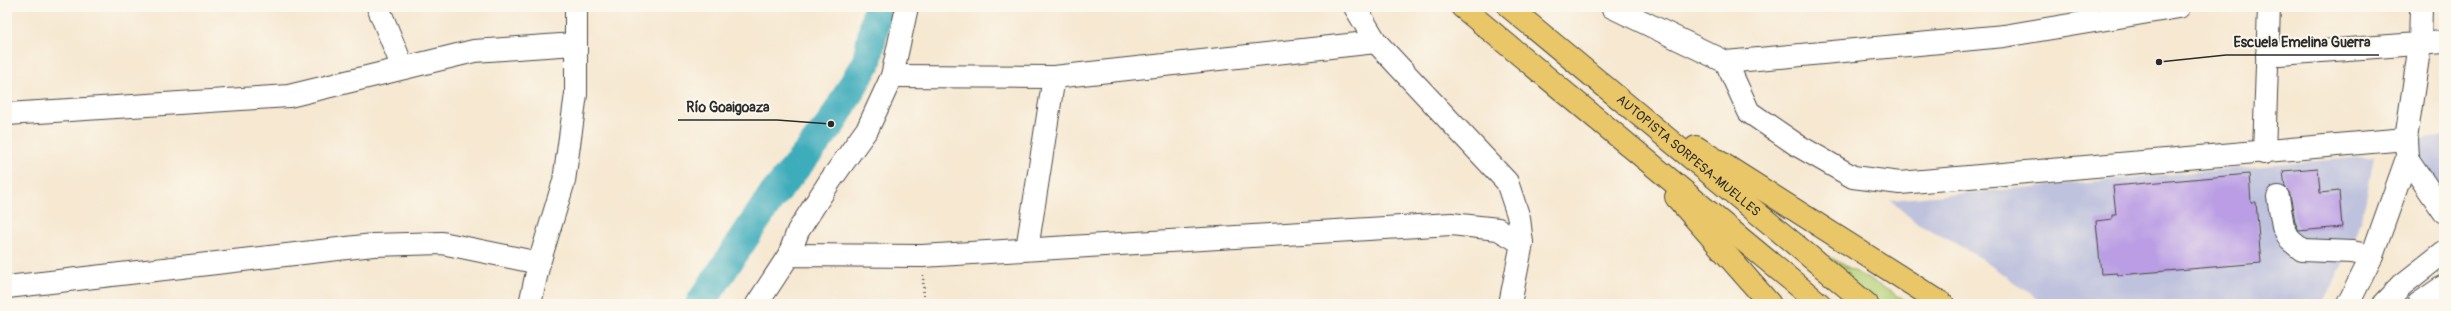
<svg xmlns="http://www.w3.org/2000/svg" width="2451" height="311" viewBox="0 0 2451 311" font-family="Pangolin,sans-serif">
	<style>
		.industrial { fill: #bfc2dd }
		.green { fill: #b4d076; stroke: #707e50 }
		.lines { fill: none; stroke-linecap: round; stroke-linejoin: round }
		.river { stroke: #3eacbb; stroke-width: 30 }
		.building { fill: #ba9de4 }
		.minor-casing { stroke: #494744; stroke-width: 24 }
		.major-casing { stroke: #494744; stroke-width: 24 }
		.path { stroke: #494744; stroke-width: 2.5; stroke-dasharray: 1 3; stroke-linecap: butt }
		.minor { stroke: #fff; stroke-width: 22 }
		.major { stroke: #e9c769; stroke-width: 22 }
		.labels { text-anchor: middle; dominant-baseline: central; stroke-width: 4; stroke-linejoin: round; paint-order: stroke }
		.street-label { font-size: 13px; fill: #2b2b2b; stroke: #fbf7ec }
		.leader { fill: none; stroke: #2b2b2b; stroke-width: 1.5 }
		.callout-dot { fill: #2b2b2b; stroke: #fbf7ec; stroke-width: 1.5 }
		.callout-label { font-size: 14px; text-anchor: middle; font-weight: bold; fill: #2b2b2b; stroke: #fbf7ec; stroke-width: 4; stroke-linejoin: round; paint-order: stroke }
	</style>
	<rect width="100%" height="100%" fill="#fbf7ec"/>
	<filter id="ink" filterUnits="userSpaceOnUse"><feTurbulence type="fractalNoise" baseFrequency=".025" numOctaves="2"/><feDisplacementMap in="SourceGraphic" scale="8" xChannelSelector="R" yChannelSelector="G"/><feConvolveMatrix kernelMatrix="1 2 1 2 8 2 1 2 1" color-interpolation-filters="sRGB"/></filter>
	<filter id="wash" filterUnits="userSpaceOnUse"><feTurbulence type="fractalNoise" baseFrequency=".012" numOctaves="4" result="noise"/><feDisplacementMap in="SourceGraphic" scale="16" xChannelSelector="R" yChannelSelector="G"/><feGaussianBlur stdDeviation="0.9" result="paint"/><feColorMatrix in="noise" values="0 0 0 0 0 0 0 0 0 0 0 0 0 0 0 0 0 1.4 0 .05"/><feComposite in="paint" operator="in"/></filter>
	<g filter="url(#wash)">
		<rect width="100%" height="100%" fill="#f6e8d1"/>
		<g class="industrial">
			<polygon points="2444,135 2444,205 2409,141"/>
			<polygon points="2374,156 2366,201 2353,243 2323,304 2045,304 1973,253 1914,221 1890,200"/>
		</g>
		<polygon class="green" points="1783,230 1912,304 1877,304"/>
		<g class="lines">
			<polyline class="river" points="700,304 770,199 831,124 867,61 878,7"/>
		</g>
		<g id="blocks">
			<g class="building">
				<polygon points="2318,168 2320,193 2339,191 2342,227 2299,231 2295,222 2290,194 2285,187 2283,171"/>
				<polygon points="2249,174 2251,202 2256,202 2261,263 2118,275 2117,273 2101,274 2096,221 2112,219 2112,215 2116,215 2113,186"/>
			</g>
		</g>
	</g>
	<g filter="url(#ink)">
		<use href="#blocks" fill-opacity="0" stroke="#494744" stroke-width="1"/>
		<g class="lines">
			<defs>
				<g id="minor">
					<polyline points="378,7 403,68"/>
					<polyline points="1355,7 1376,42 1507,182 1519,218 1522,243 1510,304"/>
					<polyline points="1612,7 1726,62 1749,112 1797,145 1853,177 1900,183 2406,139"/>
					<polyline points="2267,55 2444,42"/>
					<polyline points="1726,62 2004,36 2179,7"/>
					<polyline points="892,76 1054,77 1376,42"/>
					<polyline points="7,114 289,96 474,51 575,44"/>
					<polyline points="2264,153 2269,7"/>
					<polyline points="2407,158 2444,212"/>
					<polyline points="2278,197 2283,226 2290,240 2302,250 2352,252 2372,256"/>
					<polyline points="1027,249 1054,77"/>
					<polyline points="789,255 798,231 830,181 868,128 892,76 907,7"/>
					<polyline points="7,287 373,245 442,243 539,263"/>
					<polyline points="530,304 539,263 564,181 576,94 576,7"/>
					<polyline points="757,304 789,255 922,256 1451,224 1498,229 1522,243"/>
					<polyline points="2348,304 2372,256 2407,158 2406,139 2420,44 2421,7"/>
					<polyline points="2384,304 2402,285 2444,252"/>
					<polyline points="2418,304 2444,286"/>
				</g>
				<g id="major">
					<polyline points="1462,7 1820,304"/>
					<path id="s1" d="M1509 7 1867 304"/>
					<polyline points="1696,147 1943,304"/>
					<polyline points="1676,197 1770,304"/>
				</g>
			</defs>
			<use href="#minor" class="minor-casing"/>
			<use href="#major" class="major-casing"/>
			<polyline class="path" points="923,275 924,304"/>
			<use href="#minor" class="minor"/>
			<use href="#major" class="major"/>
		</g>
	</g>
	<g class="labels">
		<g class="street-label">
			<text stroke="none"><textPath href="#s1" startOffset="233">AUTOPISTA SORPESA-MUELLES</textPath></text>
		</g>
	</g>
	<path class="leader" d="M2159 62L2226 55H2379M831 124L777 120H678"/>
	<g class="callout-dot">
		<circle cx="2159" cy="62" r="4"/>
		<circle cx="831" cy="124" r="4"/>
	</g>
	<g class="callout-label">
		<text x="2302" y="47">Escuela Emelina Guerra</text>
		<text x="728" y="112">Río Goaigoaza</text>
	</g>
	<rect width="2451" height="311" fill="none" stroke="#fbf7ec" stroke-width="24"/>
</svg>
